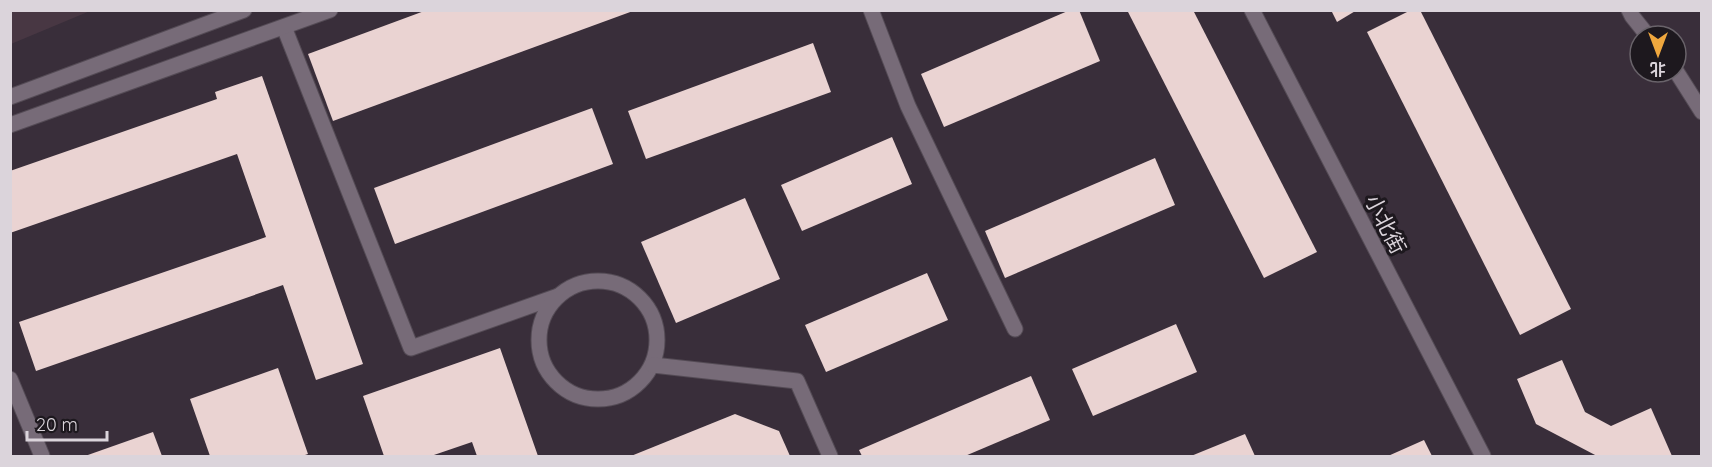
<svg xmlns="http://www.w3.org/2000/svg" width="1712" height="467" viewBox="0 0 1712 467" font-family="Quicksand,'Noto Sans SC',sans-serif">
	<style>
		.education { fill: #483743 }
		.building { fill: #ead3d2 }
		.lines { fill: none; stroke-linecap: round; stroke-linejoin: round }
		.minor-casing { stroke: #544b55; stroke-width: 17 }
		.minor { stroke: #776b78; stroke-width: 15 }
		.labels { text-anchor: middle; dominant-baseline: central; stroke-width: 6; stroke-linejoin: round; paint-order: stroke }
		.street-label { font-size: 21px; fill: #dbd4db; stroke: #1d181e }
	</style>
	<rect width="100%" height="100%" fill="#392e3a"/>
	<polygon class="education" points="11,10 90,10 90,11 11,44"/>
	<g class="building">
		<polygon points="427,10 633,10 633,11 333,121 308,54"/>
		<polygon points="1070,10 1079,10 1100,61 944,127 921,74"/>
		<polygon points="1127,10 1193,10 1317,252 1264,278"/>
		<polygon points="1331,10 1357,10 1337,22"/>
		<polygon points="1411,10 1420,10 1571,309 1520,335 1367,32"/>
		<polygon points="813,43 831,92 646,159 628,111"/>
		<polygon points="262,76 363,364 316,380 283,285 36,371 19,322 266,237 237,154 10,233 10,171 217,99 215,92"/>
		<polygon points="592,108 613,164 395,244 374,188"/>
		<polygon points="892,137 912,184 802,231 781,185"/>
		<polygon points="1155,158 1175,205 1005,278 985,231"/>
		<polygon points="745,198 780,279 676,323 641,242"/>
		<polygon points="927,273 948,320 826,372 805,325"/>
		<polygon points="1176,324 1197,372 1093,416 1072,369"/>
		<polygon points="500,348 538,456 477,456 472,442 431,456 384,456 363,396"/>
		<polygon points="1562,360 1585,412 1611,426 1651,408 1672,456 1597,456 1536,424 1517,379"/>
		<polygon points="278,368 308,454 302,456 210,456 190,399"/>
		<polygon points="1031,376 1050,420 965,456 862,456 859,450"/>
		<polygon points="735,414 779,431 790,456 631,456"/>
		<polygon points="153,432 162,456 85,456"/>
		<polygon points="1245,434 1255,456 1191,456"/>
		<polygon points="1424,440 1432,456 1388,456"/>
	</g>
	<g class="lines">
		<defs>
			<g id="minor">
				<polyline points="871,10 908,106 1015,329"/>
				<polyline points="1252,10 1483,456"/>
				<polyline points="1629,10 1632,16 1648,36"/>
				<polyline points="284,27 411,348 558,296"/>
				<polyline points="1676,71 1702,112"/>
				<polyline points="10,97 244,10"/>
				<polyline points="10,125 330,10"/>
				<circle cx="598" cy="340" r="59"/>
				<polyline points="653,365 797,381 830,456"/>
				<polyline points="10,379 42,456"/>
			</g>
		</defs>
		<use href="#minor" class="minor-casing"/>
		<use href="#minor" class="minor"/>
	</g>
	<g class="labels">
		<g class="street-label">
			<text transform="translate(1386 224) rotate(63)">小北街</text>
		</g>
	</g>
	<rect width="1712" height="467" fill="none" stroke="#dbd4db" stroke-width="24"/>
	<g transform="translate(1658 54) rotate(180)"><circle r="28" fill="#1d181e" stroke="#69636a" stroke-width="1.5"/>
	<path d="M0-4.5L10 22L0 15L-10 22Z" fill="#efa73e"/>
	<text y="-9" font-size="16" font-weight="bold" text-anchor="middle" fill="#dbd4db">北</text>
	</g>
	<path d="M27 431v9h80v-9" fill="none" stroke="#dbd4db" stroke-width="3"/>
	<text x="36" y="431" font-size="18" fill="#dbd4db" stroke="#1d181e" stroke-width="4.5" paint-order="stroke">20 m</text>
</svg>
